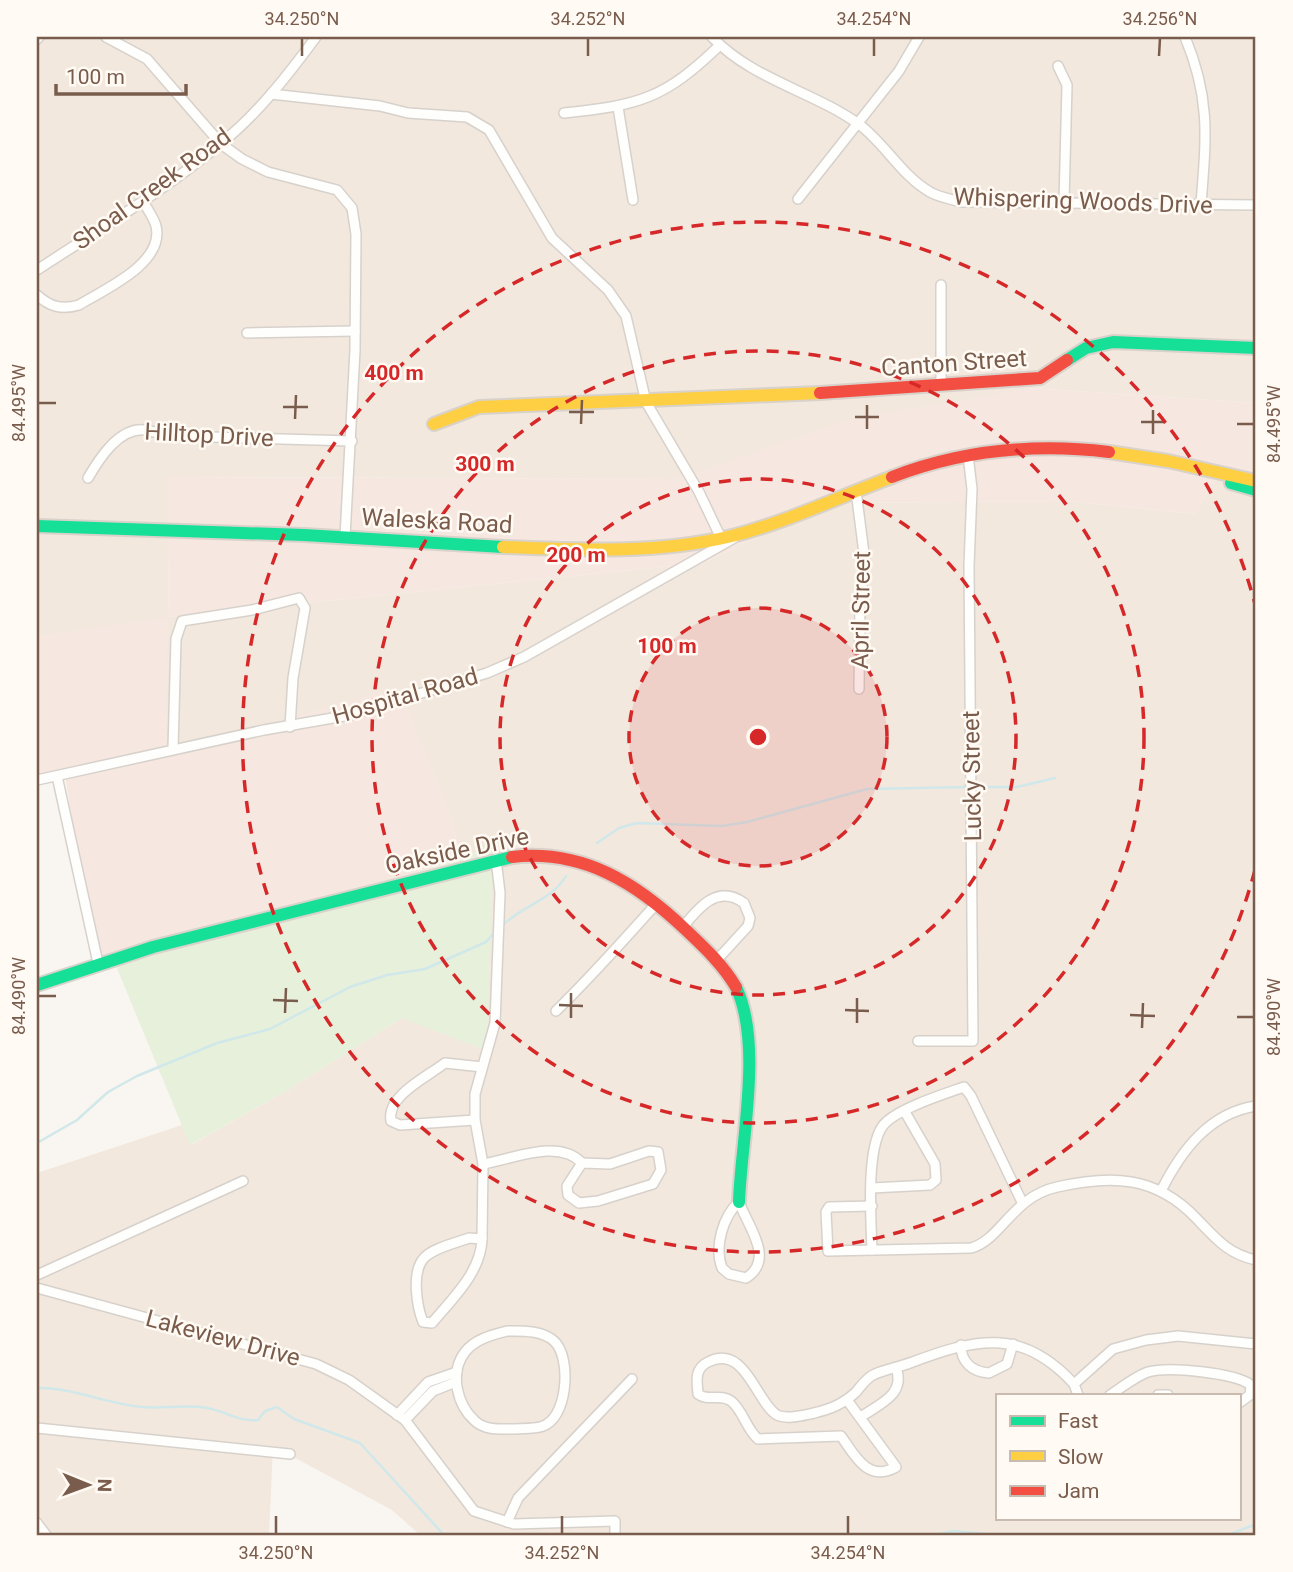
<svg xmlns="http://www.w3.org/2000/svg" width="1293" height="1572" viewBox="0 0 1293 1572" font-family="Roboto,sans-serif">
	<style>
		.residential { fill: #f2e8de; fill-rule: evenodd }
		.commercial { fill: #f6e8e1 }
		.green { fill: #e7f0db }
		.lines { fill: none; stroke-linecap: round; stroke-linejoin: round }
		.stream { stroke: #d0e8ea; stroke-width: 2.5 }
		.street-casing { stroke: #d7d1cb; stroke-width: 12 }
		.fast-casing { stroke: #d9d2cb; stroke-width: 16 }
		.slow-casing { stroke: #d9d2cb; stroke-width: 16 }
		.jam-casing { stroke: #d9d2cb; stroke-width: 16 }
		.street { stroke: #fefefd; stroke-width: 9 }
		.fast { stroke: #16e098; stroke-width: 12 }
		.slow { stroke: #ffcf43; stroke-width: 12 }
		.jam { stroke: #f24e42; stroke-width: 12 }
		.ticks { fill: none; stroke: #7a5c4d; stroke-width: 2.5 }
		.ring { fill: none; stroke: #d62828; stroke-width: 3.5; stroke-dasharray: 12 9 }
		.labels { text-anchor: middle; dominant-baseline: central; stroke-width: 5; stroke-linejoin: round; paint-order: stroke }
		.street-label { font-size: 24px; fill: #7a5c4d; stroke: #fffaf3 }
		.centre { fill: #d62828; stroke: #fffaf3; stroke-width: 3.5 }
		.ring-label { font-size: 21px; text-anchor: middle; font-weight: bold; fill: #d62828; stroke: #fffaf3; stroke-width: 5; stroke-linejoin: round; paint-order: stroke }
		.neatline { fill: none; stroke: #7a5c4d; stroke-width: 2.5 }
		.ticks-label { font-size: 18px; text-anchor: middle; fill: #7a5c4d }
	</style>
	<rect width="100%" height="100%" fill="#f9f5f0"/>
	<path class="residential" d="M37 37H1256V403L1033 388 677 479 170 477 168 617 704 563 829 503 1066 501 1195 514 1218 474 1256 482V1535H420L392 1510 273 1446 269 1535H37V1173L182 1125 191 1145 286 1091 402 1018 494 841 463 859 447 808 398 689 165 753 167 618 37 637ZM997 1395H1239V1518H997Z"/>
	<polygon class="commercial" points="1033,388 1256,403 1256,482 1218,474 1195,514 1066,501 829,503 704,563 168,617 165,753 398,688 447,808 463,859 95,967 64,769 37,774 37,637 168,617 170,477 677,479 852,419"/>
	<polygon class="green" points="494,840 487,1051 402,1018 286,1091 190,1145 114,961 463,859"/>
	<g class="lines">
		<g class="stream">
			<polyline points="980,787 1017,787 1055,778"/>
			<polyline points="597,843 619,828 637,823 722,826 747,822 867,789 967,787"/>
			<path d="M504 924C523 906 553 899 566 876"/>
			<polyline points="37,1143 77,1120 108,1092 137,1076 217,1043 270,1029 350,987 387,975 425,969 486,942 492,935"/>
			<path d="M37 1388C73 1387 106 1404 142 1407 164 1409 185 1404 207 1408 226 1411 238 1422 258 1420L265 1411 277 1407 294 1419 360 1443 444 1535"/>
			<polyline points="935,1535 953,1531 998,1535"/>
			<polyline points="1228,1535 1256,1524"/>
		</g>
		<defs>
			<g id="street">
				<polyline points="106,37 147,59 221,144 242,159 268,172 337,190 352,208 356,234 355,350 345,537"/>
				<path d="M712 37C753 80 813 91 860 125 886 145 902 176 930 192 938 197 951 199 961 202L1256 205"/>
				<path d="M1185 37C1211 99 1206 139 1201 204"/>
				<polyline points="37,39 39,37"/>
				<polyline points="1058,66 1067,85 1064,202"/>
				<polyline points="271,94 380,106 408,113 467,117 489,130 552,238 608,290 626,316 646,402 699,492 720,536"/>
				<polyline points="618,107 633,200"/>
				<path d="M564 113C640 105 664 99 720 45"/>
				<polyline points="798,199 899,71 919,37"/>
				<path d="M37 270C98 230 162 192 219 145 257 115 288 75 316 37"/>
				<polyline points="941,285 941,385"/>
				<path d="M37 295C50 307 62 310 79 305 105 289 165 263 156 226 154 218 147 209 143 201"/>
				<polyline points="247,333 355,331"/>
				<path d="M88 478C99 459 119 427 145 430 154 431 162 435 172 436L352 441"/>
				<polyline points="856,491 865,561 860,601 859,689"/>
				<polyline points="173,749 176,639 182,621 252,610 299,598 305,608 293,678 290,727"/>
				<polyline points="57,776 98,963"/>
				<polyline points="37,780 264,730 350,715 487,673 524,657 734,538"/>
				<path d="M683 927C699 907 718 884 744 903L750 918 748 926 716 961"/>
				<path d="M556 1011C592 976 623 941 657 903"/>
				<polyline points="918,1041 973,1041 969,566 972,489 968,455"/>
				<path d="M475 1120 400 1125 391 1121C386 1096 427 1077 445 1063L482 1067"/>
				<polygon points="649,1151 658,1152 661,1170 653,1184 598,1201 579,1203 568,1195 567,1186 582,1163 610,1164"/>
				<path d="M483 1164C513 1159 559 1138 582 1163"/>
				<polyline points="872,1188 930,1185 936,1180 935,1164 905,1112"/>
				<path d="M1161 1191C1181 1151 1209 1113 1256 1106"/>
				<path d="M739 1202C747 1225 776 1259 746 1278L729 1274 722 1268C714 1247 723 1216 739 1202Z"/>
				<path d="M872 1206 829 1207 826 1212 828 1251 971 1248C1001 1240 1012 1197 1057 1187 1110 1175 1155 1175 1196 1218 1215 1238 1228 1254 1256 1260"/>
				<path d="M469 1238 482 1239C481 1272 453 1298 432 1323L423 1322C417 1307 411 1272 424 1258 433 1248 456 1243 469 1238Z"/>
				<polyline points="482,1239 483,1164 475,1120 475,1094 495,1023 500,893 496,859"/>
				<path d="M872 1250C871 1220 866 1151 882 1127 893 1110 944 1094 964 1087L971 1096 1022 1202"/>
				<polyline points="37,1275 243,1181"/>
				<polyline points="37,1288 316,1364 349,1380 405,1420 474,1511 514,1524 615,1521 615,1535"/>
				<path d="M507 1331C522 1331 542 1330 554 1341 571 1356 568 1412 547 1424 539 1430 520 1428 510 1429 497 1429 485 1430 475 1421 457 1405 449 1373 465 1352 475 1339 492 1335 507 1331Z"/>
				<path d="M961 1345C961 1362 972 1372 989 1373L1007 1364 1013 1344"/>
				<polyline points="1078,1395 1074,1384 1113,1349 1146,1340 1178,1336 1256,1344"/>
				<path d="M1110 1395C1121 1388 1136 1376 1148 1372 1169 1366 1235 1373 1251 1385L1250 1395 1239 1403"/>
				<polyline points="1158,1395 1168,1395"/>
				<path d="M847 1400 896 1467C868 1483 855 1456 841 1436L758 1439C746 1429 743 1410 731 1401 720 1393 708 1402 698 1394 697 1381 694 1369 708 1362 745 1343 756 1402 777 1415 787 1420 804 1415 814 1413 831 1409 843 1404 856 1392 861 1386 867 1377 875 1374 886 1369 899 1367 910 1363 976 1338 1022 1327 1074 1384"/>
				<polyline points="397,1415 428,1382 457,1372"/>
				<path d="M862 1416C880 1404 906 1394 896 1368"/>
				<polyline points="405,1420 433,1391 456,1382"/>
				<polyline points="37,1428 290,1454"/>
				<polyline points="507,1522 518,1498 632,1379"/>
				<polyline points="37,1523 46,1535"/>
			</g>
			<g id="fast">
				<polyline points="1067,360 1086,348 1113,342 1256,348"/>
				<polyline points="1231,483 1256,490"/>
				<polyline points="37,526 304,535 503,547"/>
				<polyline points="37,985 153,947 512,857"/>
				<path d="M736 987C763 1044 741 1140 739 1202"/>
			</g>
			<g id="slow">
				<polyline points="434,424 479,407 820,393"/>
				<polyline points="1109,452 1168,461 1256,481"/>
				<path d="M503 547C579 550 658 554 732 536 787 522 839 497 892 477"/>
			</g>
			<g id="jam">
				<polyline points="820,393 1040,378 1067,360"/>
				<path d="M892 477C962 450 1034 443 1109 452"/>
				<path d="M512 857C583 849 637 883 687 931 705 948 723 965 736 987"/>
			</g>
		</defs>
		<use href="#street" class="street-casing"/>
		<use href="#fast" class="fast-casing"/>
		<use href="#slow" class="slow-casing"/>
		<use href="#jam" class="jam-casing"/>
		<use href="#street" class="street"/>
		<use href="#fast" class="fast"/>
		<use href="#slow" class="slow"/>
		<use href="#jam" class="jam"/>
	</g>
	<path class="ticks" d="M302 56V38M588 56V38M874 56V38M1159 56 1160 38M38 403H56M283 407H308M569 412H594M855 417H879M295 419 296 395M1141 422H1165M581 424 582 400M1237 424H1254M867 429V405M1153 434V410M38 996H56M273 1000 298 1001M559 1005 583 1006M845 1010 869 1011M285 1013 286 988M1130 1015 1155 1016M1237 1017H1254M571 1018V993M857 1023V998M1142 1028 1143 1003M276 1534V1516M562 1534V1516M848 1534V1516"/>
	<circle cx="758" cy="737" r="129" fill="#d62828" fill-opacity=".12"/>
	<g class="ring">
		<circle cx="758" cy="737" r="129"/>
		<circle cx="758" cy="737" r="258"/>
		<circle cx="758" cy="737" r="386"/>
		<path d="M1255 870A515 515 0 1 1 1255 604"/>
	</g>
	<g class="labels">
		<g class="street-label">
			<text transform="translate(152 189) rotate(-36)">Shoal Creek Road</text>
			<text transform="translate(1083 201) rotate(2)">Whispering Woods Drive</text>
			<text transform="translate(954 363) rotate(-4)">Canton Street</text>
			<text transform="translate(209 435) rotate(3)">Hilltop Drive</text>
			<text transform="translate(437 521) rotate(3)">Waleska Road</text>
			<text transform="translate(861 610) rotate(-89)">April Street</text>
			<text transform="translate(405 696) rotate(-16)">Hospital Road</text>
			<text transform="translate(972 776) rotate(-91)">Lucky Street</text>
			<text transform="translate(457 851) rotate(-12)">Oakside Drive</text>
			<text transform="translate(223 1338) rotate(15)">Lakeview Drive</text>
		</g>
	</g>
	<circle cx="758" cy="737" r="10" class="centre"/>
	<g class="ring-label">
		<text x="394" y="380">400 m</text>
		<text x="485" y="471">300 m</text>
		<text x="576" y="562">200 m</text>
		<text x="667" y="653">100 m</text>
	</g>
	<rect width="1293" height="1572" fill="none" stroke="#fffaf3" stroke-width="77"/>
	<rect x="996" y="1394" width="245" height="126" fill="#fffaf3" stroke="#cabbb1" stroke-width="2"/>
	<rect x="1010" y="1416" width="35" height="10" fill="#16e098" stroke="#cabbb1" stroke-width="2"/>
	<text x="1058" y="1428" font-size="21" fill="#7a5c4d">Fast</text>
	<rect x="1010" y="1451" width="35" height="10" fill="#ffcf43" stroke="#cabbb1" stroke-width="2"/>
	<text x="1058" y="1464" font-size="21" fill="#7a5c4d">Slow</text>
	<rect x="1010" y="1486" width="35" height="10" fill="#f24e42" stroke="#cabbb1" stroke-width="2"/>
	<text x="1058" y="1498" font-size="21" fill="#7a5c4d">Jam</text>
	<g transform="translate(88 1485) rotate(91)" stroke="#fffaf3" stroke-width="5" paint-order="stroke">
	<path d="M0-5L12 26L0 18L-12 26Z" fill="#7a5c4d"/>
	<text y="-10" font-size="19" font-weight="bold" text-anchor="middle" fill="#7a5c4d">N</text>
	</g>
	<path d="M56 84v10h130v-10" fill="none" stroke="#7a5c4d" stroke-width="3.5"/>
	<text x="66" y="84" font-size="21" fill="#7a5c4d" stroke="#fffaf3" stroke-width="5" paint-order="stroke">100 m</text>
	<rect x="38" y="38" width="1216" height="1496" class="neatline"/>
	<g class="ticks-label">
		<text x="302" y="25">34.250°N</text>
		<text x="588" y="25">34.252°N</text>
		<text x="874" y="25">34.254°N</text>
		<text x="1160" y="25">34.256°N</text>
		<text transform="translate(19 403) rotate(-90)" y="6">84.495°W</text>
		<text transform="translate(1274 424) rotate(-90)" y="6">84.495°W</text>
		<text transform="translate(19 996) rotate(-90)" y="6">84.490°W</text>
		<text transform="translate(1274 1017) rotate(-90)" y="6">84.490°W</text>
		<text x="276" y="1559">34.250°N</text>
		<text x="562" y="1559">34.252°N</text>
		<text x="848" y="1559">34.254°N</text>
	</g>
</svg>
